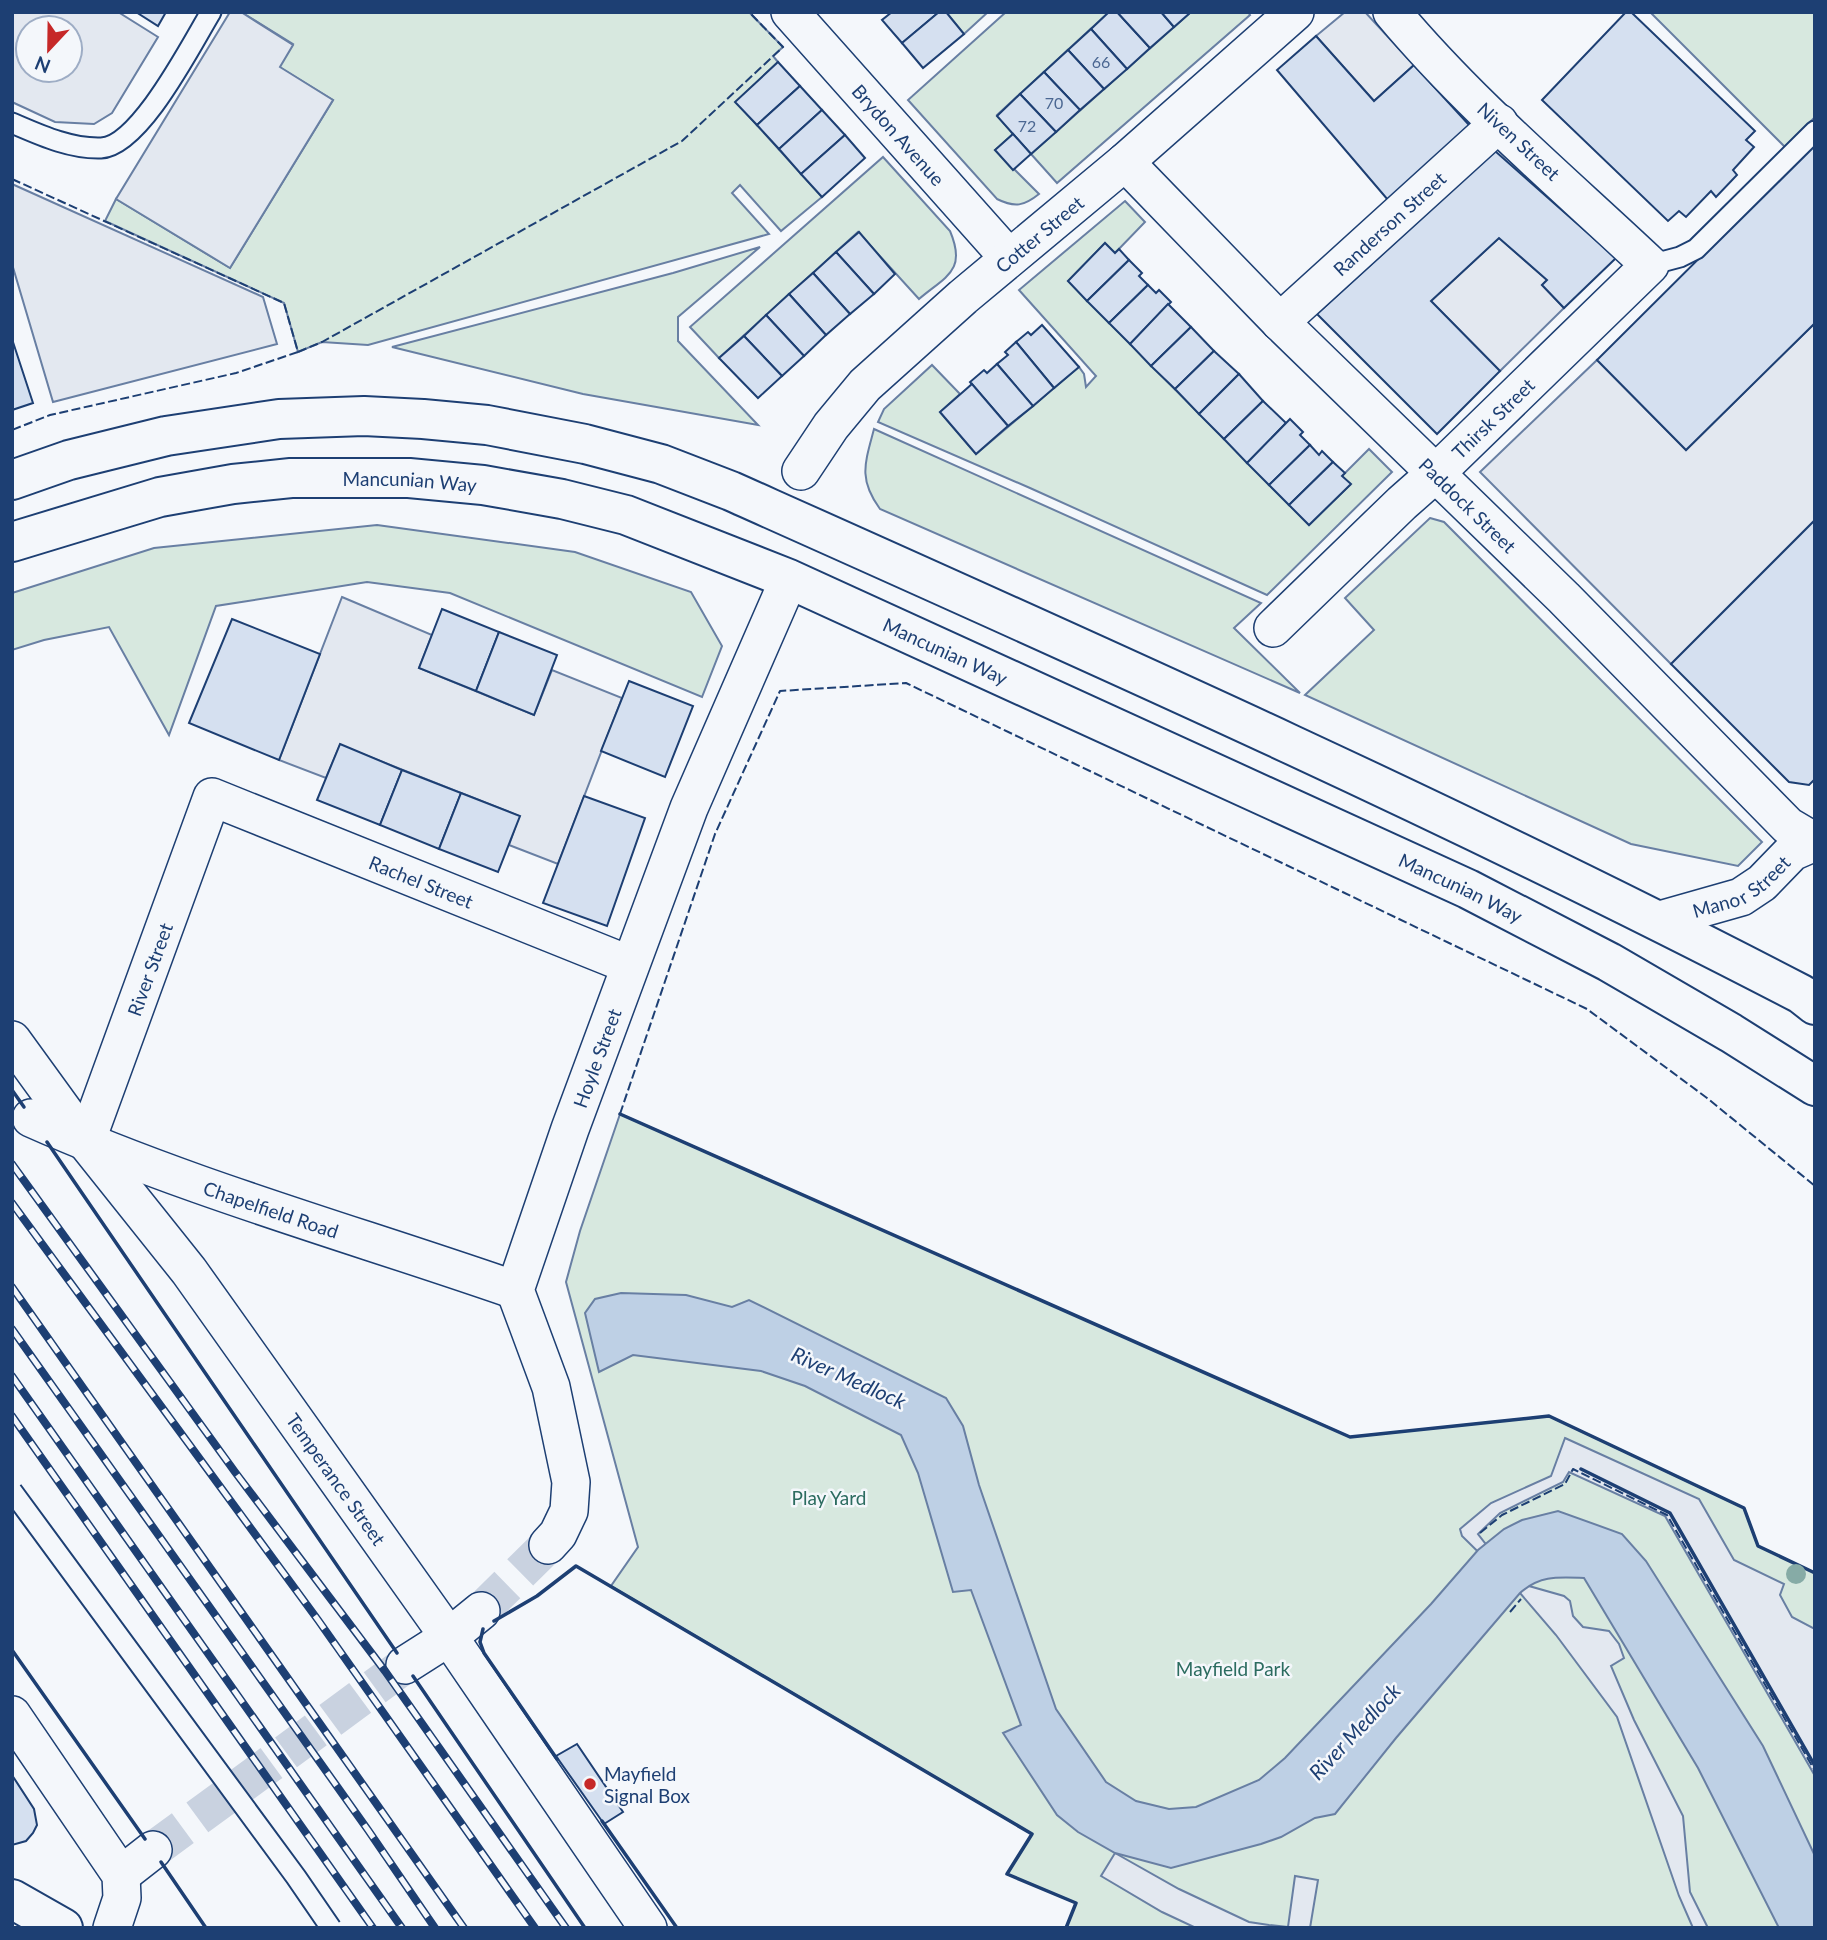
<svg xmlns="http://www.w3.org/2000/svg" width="1827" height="1940" viewBox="0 0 1827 1940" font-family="Lato,sans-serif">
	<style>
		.green { fill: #d7e8df; stroke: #687fa3; stroke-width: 2 }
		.parking { fill: #e3e8f0; stroke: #687fa3; stroke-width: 2; fill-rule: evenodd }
		.water { fill: #bed0e5; stroke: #687fa3; stroke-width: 2 }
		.building { fill: #d5e0f0; stroke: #1d3f73; stroke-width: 2 }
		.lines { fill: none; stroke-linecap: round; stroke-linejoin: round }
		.street-tunnel { stroke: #c9d2e0; stroke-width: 37; stroke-dasharray: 37 18; stroke-linecap: butt }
		.lane-casing { stroke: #1d3f73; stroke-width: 23 }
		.street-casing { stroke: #1d3f73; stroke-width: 40 }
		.secondary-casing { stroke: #1d3f73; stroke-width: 42 }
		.highway-casing { stroke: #1d3f73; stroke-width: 42 }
		.lane { stroke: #f4f7fb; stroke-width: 19 }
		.street { stroke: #f4f7fb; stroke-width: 37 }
		.secondary { stroke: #f4f7fb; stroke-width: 38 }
		.highway { stroke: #f4f7fb; stroke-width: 38 }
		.rail-casing { stroke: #1d3f73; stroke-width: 8 }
		.rail { stroke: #f4f7fb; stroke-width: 5; stroke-dasharray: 16; stroke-linecap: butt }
		.lane-bridge-casing { stroke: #1d3f73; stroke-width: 23; stroke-linecap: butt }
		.lane-bridge { stroke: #f4f7fb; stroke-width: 19 }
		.fence { stroke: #1d3f73; stroke-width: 2; stroke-dasharray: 9 3.5; stroke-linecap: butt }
		.wall { stroke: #1d3f73; stroke-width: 3.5 }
		.tree { fill: #86aba6 }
		.poi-dot { fill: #c62828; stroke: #f4f7fb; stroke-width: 2.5 }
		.labels { text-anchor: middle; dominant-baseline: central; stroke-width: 5; stroke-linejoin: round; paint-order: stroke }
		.number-label { font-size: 16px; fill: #4b6792 }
		.street-label { font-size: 19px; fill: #1d3f73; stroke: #f4f7fb }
		.park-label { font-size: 19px; fill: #2c6c60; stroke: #f4f7fb }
		.poi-label { font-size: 19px; fill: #1d3f73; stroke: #f4f7fb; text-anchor: start }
		.water-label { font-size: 21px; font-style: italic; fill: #1d3f73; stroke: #f4f7fb }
	</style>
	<rect width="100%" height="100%" fill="#f4f7fb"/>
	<g class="green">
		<polygon points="241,12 749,12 783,47 773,56 778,62 736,102 822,197 781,231 740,185 732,193 769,234 368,345 322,342 298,352 284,303 105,221 116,199 230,268 333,100 279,67 293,44"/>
		<polygon points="946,12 988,12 964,34"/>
		<path d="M1006 12H1109L997 115 1013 134 995 150 1039 194C1024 206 1015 208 997 199L908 100Z"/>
		<polygon points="1191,12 1248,12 1250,15 1057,183 1031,154"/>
		<polygon points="1650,12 1815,12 1815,117 1785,147"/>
		<path d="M883 157 950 231C967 271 946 276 919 299L858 232 719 358 690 327Z"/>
		<polygon points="1125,201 1145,222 1115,253 1105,243 1068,281 1309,525 1350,485 1342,476 1369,449 1392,472 1267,595 1030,488 878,422 884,409 932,365 960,394 940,412 976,454 1079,367 1084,374 1086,387 1096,376 1019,290"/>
		<polygon points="760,247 678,317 678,341 758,425 583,394 392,347 673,273"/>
		<path d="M874 429 1261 603 1234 628 1300 693 880 509C858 479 865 463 874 429Z"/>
		<polygon points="1430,518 1444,522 1762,842 1738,866 1631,844 1305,695 1374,630 1345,598"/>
		<polygon points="377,525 575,552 691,592 722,646 702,697 450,593 367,582 216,606 169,735 109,627 44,640 12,650 12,593 154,548"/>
		<polygon points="620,1114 1350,1437 1549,1416 1744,1508 1758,1546 1815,1573 1815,1928 1066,1928 1076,1903 1007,1874 1032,1834 611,1586 638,1547 566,1282 580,1231"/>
	</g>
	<g class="parking">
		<path d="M12 12H118L158 37 112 113 94 124 55 122 12 102ZM28 28H70V70H28Z"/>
		<polygon points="230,12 241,12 293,45 280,67 333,100 230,268 116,199"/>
		<polygon points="1345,12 1365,12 1414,65 1374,101 1316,36"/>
		<polygon points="12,184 263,297 277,344 53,402 12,264"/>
		<polygon points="1499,238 1547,280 1542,285 1564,308 1500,371 1431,301"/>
		<polygon points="1815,323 1815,520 1671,664 1480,472 1597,360 1686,450"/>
		<polygon points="342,597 432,635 419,668 534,715 552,670 622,698 558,864 509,845 519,816 340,745 326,778 279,760"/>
		<polygon points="1565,1438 1699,1499 1734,1560 1784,1584 1780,1595 1792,1617 1815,1629 1815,1776 1665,1516 1569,1472 1563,1482 1500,1513 1478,1534 1485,1543 1529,1586 1564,1596 1570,1601 1573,1616 1583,1627 1609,1631 1619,1644 1624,1658 1611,1666 1634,1720 1683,1816 1690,1892 1708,1928 1693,1928 1679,1896 1617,1717 1556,1635 1520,1593 1462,1536 1460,1529 1491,1503 1551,1476"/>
		<polygon points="1115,1853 1179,1889 1249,1922 1269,1925 1288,1927 1295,1876 1318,1880 1310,1928 1196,1928 1162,1912 1101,1876"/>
	</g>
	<path class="water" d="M621 1293 686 1295 732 1307 749 1300 946 1398 963 1426 979 1485 1056 1709 1106 1782 1136 1801 1169 1809 1196 1807 1259 1780 1285 1758 1431 1604 1478 1550 1504 1529 1522 1520 1558 1511 1622 1534 1646 1561 1763 1746 1815 1856V1928H1779L1698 1768 1584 1578C1558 1577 1540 1575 1520 1593L1396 1738 1335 1814 1315 1818 1281 1837 1261 1844 1171 1868 1115 1853 1078 1832 1057 1815 1003 1733 1021 1725 971 1590 953 1592 918 1473 901 1435 805 1386 761 1371 633 1355 599 1372 585 1313 595 1299Z"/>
	<g class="building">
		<polygon points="136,12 166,12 158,26"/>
		<polygon points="892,12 939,12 902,43 882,20"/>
		<polygon points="939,12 946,12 964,34 923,68 902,43"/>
		<polygon points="1109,12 1117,12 1150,48 1127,69 1091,29"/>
		<polygon points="1117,12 1161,12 1174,27 1150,48"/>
		<polygon points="1161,12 1191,12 1174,27"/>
		<polygon points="1626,12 1631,12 1755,131 1746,140 1754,147 1733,170 1737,175 1716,197 1711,191 1686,217 1679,211 1668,221 1542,100"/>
		<polygon points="1091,29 1127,69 1104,89 1068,50"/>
		<polygon points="1316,36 1374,101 1414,65 1470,126 1388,200 1277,70"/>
		<polygon points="1068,50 1104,89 1080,110 1044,72"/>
		<polygon points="778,62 800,86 757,125 735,102"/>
		<polygon points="1044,72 1080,110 1056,132 1020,94"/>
		<polygon points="800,86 822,110 779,149 757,125"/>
		<polygon points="1020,94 1056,132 1031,154 997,116"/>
		<polygon points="822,110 845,135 801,174 779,149"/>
		<polygon points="1013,134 1031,154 1013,170 995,150"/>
		<polygon points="845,135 865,158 822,197 801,174"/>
		<polygon points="1815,143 1815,323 1686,450 1597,360"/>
		<polygon points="1495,151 1616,258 1564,308 1542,285 1547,280 1499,238 1431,301 1500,371 1437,434 1317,314"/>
		<polygon points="859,232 895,274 874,294 836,252"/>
		<polygon points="1105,243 1115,253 1119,249 1129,260 1087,301 1068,281"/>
		<polygon points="836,252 874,294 850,314 813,273"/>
		<polygon points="1129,260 1142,273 1139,276 1148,285 1109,323 1087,301"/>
		<polygon points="813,273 850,314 826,335 789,294"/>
		<polygon points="1148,285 1156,293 1159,290 1171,302 1130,344 1109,323"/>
		<polygon points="789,294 826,335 804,356 766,315"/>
		<polygon points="1168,304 1191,327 1151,366 1130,344"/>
		<polygon points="766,315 804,356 782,376 744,336"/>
		<polygon points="1042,325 1079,367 1054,388 1016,342 1028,332 1031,335"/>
		<polygon points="1191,327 1214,351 1175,389 1151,366"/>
		<polygon points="744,336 782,376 758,398 719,358"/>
		<polygon points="12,339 33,403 12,410"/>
		<polygon points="1016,342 1054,388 1033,406 997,364 1008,355 1005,352"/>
		<polygon points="1214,351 1239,374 1199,414 1175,389"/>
		<polygon points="997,364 1033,406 1008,426 970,382 984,370 987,373"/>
		<polygon points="1239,374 1263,401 1224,439 1199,414"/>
		<polygon points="972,384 1008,426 976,454 940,412"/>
		<polygon points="1263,401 1286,423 1247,463 1224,439"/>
		<polygon points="1290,419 1303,432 1300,435 1310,445 1269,485 1247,463"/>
		<polygon points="1310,445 1319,455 1322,451 1333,462 1289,505 1269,485"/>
		<polygon points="1333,462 1345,473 1342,476 1351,484 1309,525 1289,505"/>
		<polygon points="1815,520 1815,779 1809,785 1789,782 1671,664"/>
		<polygon points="442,609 499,632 476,691 419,668"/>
		<polygon points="232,619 320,654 279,760 189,723"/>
		<polygon points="499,632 557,655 534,715 476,691"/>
		<polygon points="629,681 693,706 665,777 601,751"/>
		<polygon points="340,744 402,770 380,825 317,800"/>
		<polygon points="402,770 461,793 439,849 380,825"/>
		<polygon points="461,793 520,816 498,872 439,849"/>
		<polygon points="584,796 645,818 607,926 543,903"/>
		<polygon points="577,1744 623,1812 604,1824 556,1756"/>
		<polygon points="12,1775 34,1809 37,1825 33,1833 26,1841 12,1845"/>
	</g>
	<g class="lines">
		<g class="street-tunnel">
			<polyline points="481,1611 548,1545"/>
			<polyline points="153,1850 405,1665"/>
		</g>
		<defs>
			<g id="lane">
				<path d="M12 123C40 135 70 149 101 148 140 146 191 45 211 12"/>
				<polyline points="1650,265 1680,257 1696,249 1815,131"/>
			</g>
			<g id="street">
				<path id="s1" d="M790 12 1009 258"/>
				<path id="s2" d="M1125 162 1280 322 1564 598 1788 826 1815 842"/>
				<path id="s3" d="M1280 322 1499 123"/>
				<path id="s4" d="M801 471 831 426 865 385 963 297 1125 162 1295 12"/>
				<path id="s5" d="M1273 628 1402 503 1436 473 1650 265C1563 183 1469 104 1392 12"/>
				<path id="s6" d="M1660 920 1741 897 1762 883 1792 852 1815 842"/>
				<path id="s7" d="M12 1040 86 1142 189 1271 449 1637 648 1928"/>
				<path id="s8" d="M31 1118C188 1188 354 1234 515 1290"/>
				<path id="s9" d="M86 1142 212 797 630 965"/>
				<path id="s10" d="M548 1545 558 1534 569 1511 571 1482 551 1387 515 1290 570 1129 689 808 789 579"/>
				<polyline points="405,1665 449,1637 481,1611"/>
				<polyline points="12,1715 121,1875 122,1898 112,1928"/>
				<polyline points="121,1875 153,1850"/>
			</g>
			<polyline id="secondary" points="12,1899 63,1928"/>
			<g id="highway">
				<path d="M12 480 69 460 166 436 279 419 364 416 423 419 487 425 585 444 661 464 731 491C1091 652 1451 812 1801 994L1815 1005"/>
				<path id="s11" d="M12 542 160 497 233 484 291 478H409L483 485 562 499 626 515 789 579 1468 889 1609 962 1731 1033 1815 1086"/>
			</g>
		</defs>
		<use href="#lane" class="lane-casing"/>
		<use href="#street" class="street-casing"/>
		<use href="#secondary" class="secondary-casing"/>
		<use href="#highway" class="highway-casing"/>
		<use href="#lane" class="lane"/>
		<use href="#street" class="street"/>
		<use href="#secondary" class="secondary"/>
		<use href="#highway" class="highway"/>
		<defs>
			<g id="rail">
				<polyline points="12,1164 235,1472 385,1671 566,1928"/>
				<polyline points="12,1203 318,1620 535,1928"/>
				<polyline points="12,1287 464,1928"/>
				<polyline points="12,1329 368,1830 435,1928"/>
				<polyline points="12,1376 402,1928"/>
				<polyline points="12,1416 373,1928"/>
			</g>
		</defs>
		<use href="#rail" class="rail-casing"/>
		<use href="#rail" class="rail"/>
		<defs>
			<polyline id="lane-bridge" points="12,1491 296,1877 331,1928"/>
		</defs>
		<use href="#lane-bridge" class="lane-bridge-casing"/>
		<use href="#lane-bridge" class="lane-bridge"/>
		<g class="fence">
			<polyline points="12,179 284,303 298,352 236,373 50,415 12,430"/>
			<polyline points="298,352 322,342 682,141 783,47 749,12"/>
			<polyline points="620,1114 715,834 780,691 906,683 1587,1009 1707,1098 1815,1186"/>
			<polyline points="1480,1533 1502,1515 1565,1484 1573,1469 1667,1515 1815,1771"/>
			<polyline points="1510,1612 1521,1599"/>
		</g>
		<g class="wall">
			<polyline points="12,1090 24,1107"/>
			<polyline points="620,1114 1350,1437 1549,1416 1744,1508 1758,1546 1815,1573"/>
			<polyline points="47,1142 397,1653"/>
			<polyline points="1581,1469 1670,1513 1815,1766"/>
			<polyline points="494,1621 537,1596 576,1566 1032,1834 1007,1874 1076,1903 1066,1928"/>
			<polyline points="483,1629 480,1642 484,1653 557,1759"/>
			<polyline points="12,1650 145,1839"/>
			<polyline points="413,1676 585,1928"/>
			<polyline points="602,1821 677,1928"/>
			<polyline points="161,1862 206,1928"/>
		</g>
	</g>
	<circle class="tree" cx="1796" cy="1574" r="10"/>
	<circle class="poi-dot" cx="590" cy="1784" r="7"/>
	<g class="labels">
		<g class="number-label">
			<text x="1101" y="61">66</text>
			<text x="1054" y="102">70</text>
			<text x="1027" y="125">72</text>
		</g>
		<g class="street-label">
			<text stroke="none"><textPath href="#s1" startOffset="164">Brydon Avenue</textPath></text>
			<text transform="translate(1519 141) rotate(43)">Niven Street</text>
			<text stroke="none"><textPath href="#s3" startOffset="147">Randerson Street</textPath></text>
			<text stroke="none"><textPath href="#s4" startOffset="338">Cotter Street</textPath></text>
			<text stroke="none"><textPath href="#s5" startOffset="304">Thirsk Street</textPath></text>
			<text stroke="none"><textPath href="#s11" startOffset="406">Mancunian Way</textPath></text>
			<text stroke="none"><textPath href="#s2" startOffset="485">Paddock Street</textPath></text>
			<text stroke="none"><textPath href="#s11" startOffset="973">Mancunian Way</textPath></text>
			<text stroke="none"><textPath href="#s9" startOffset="593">Rachel Street</textPath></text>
			<text stroke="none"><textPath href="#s6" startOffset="89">Manor Street</textPath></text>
			<text stroke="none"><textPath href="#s11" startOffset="1540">Mancunian Way</textPath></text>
			<text stroke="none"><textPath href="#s9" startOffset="184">River Street</textPath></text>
			<text stroke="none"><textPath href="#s10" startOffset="516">Hoyle Street</textPath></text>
			<text stroke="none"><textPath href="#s8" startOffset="257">Chapelfield Road</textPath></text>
			<text stroke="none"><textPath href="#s7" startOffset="546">Temperance Street</textPath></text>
		</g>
		<g class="park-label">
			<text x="829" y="1497">Play Yard</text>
			<text x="1233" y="1668">Mayfield Park</text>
		</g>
		<g class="poi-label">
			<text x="604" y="1773">Mayfield<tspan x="604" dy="22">Signal Box</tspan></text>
		</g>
		<g class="water-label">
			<text transform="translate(849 1377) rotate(24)">River Medlock</text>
			<text transform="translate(1354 1731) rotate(-47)">River Medlock</text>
		</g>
	</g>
	<rect width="1827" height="1940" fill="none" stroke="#1d3f73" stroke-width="28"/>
	<g transform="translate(49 49) rotate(202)"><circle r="33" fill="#f4f7fb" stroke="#9eadc5" stroke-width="2"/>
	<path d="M0-5L12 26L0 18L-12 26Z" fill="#c62828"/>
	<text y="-10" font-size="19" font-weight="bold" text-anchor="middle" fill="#1d3f73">N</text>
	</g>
</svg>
